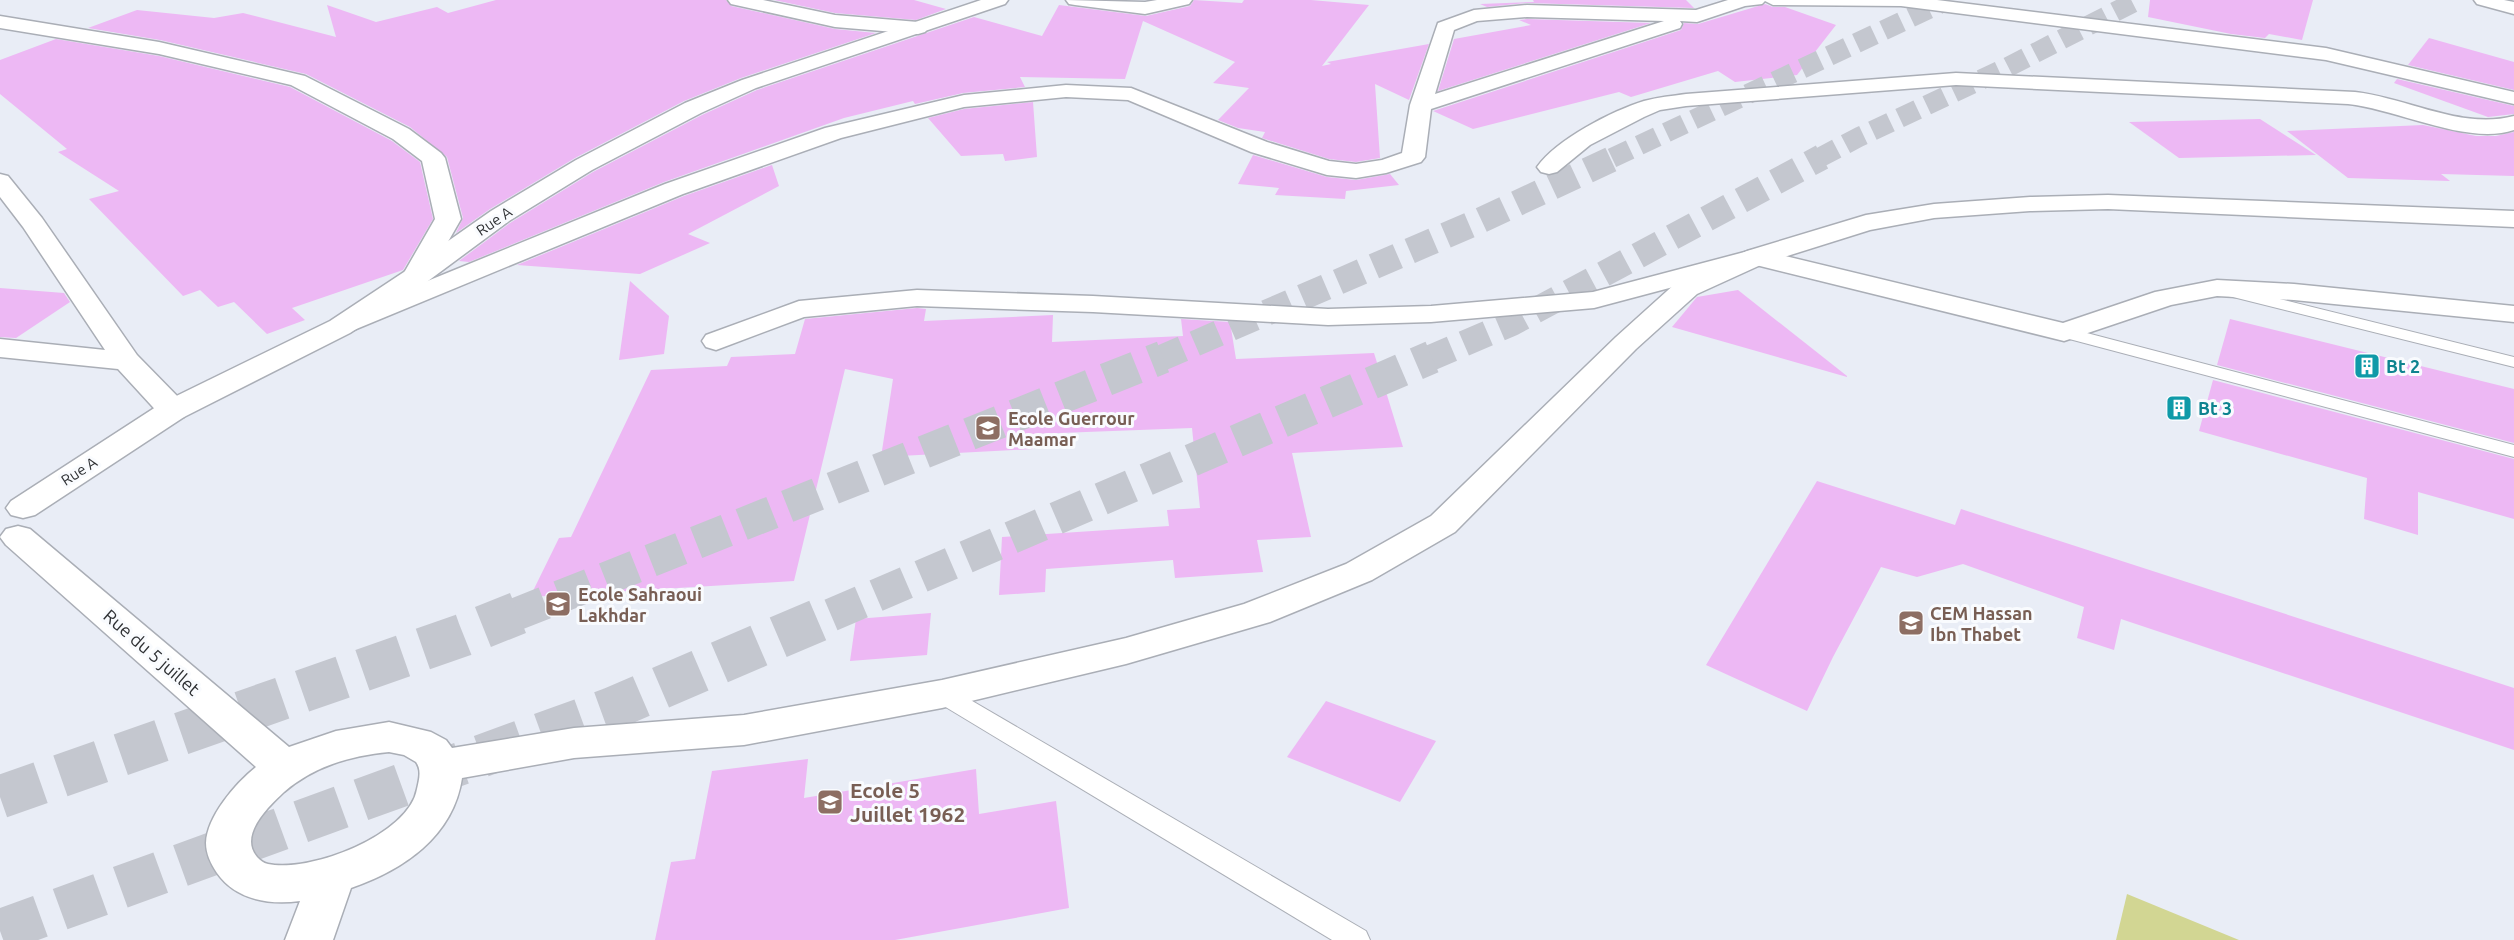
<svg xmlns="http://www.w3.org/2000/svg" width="2514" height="940" viewBox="0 0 2514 940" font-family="Ubuntu,sans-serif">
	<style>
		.green { fill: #d2d693 }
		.building { fill: #edb8f4 }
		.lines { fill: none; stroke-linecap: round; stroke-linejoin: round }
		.highway-tunnel-far3 { stroke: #c4c7cf; stroke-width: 20; stroke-dasharray: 20 10; stroke-linecap: butt }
		.highway-tunnel-far2 { stroke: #c4c7cf; stroke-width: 26; stroke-dasharray: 26 13; stroke-linecap: butt }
		.highway-tunnel-far1 { stroke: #c4c7cf; stroke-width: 33; stroke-dasharray: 33 16; stroke-linecap: butt }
		.highway-tunnel { stroke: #c4c7cf; stroke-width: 43; stroke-dasharray: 43 21; stroke-linecap: butt }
		.lane-casing { stroke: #aaaeb6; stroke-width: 2 }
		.street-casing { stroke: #aaaeb6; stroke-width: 3 }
		.secondary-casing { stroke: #aaaeb6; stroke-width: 3 }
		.lane { fill: #fff; fill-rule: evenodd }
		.street { fill: #fff; fill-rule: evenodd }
		.secondary { fill: #fff; fill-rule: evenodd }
		.labels { text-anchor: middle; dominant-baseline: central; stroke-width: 6; stroke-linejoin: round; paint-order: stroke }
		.far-street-label { font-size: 15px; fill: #2e3033; stroke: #f9fbfe }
		.culture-label { font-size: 18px; font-weight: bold; fill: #0d838f; stroke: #f9fbfe; text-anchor: start }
		.education-label { font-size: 18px; font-weight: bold; fill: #785e54; stroke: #f9fbfe; text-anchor: start }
		.street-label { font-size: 18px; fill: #2e3033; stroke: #f9fbfe }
		.near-education-label { font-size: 21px; font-weight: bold; fill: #785e54; stroke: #f9fbfe; text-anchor: start }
	</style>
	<rect width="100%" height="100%" fill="#e9edf6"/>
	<polygon class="green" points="2127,894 2239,940 2116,940"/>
	<g class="building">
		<polygon points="496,0 726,0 731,6 835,29 876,33 741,78 684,101 575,158 490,209 456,233 463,218 447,157 410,127 306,74 160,40 88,28 137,10 214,18 243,13 336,37 327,5 376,22 437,7 448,13"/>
		<polygon points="774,0 914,0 946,9 916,20 835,13"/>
		<polygon points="1194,0 1242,3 1244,0 1311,0 1369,5 1322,66 1331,64 1327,62 1429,44 1409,100 1375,84 1380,158 1356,162 1329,159 1262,138 1265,132 1238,128 1218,120 1249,88 1213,83 1235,62 1143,21 1125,79 1020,77 1025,87 963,93 915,104 913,101 844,118 664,182 469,262 459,261 510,223 593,172 702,115 757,90 974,17 1042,36 1059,5 1146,16 1190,6"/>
		<polygon points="1533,0 1686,0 1694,8 1527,3 1487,7 1480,4 1534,2"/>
		<polygon points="2150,0 2313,0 2302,40 2269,34 2265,38 2231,34 2148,17"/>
		<polygon points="1765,4 1773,7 1785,7 1836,25 1797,75 1735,82 1718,71 1631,97 1619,92 1473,129 1433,111 1681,30 1684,23 1698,24"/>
		<polygon points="1519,20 1527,19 1651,23 1438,91 1454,39 1531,25"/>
		<polygon points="2429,38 2514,62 2514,90 2408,65"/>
		<polygon points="56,39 159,56 290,87 392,141 420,162 433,219 403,270 292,308 305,320 267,334 234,302 218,307 200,290 183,296 89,199 119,191 58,152 67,149 0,94 0,60"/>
		<polygon points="2397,79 2514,106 2514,114 2488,117 2394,83"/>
		<polygon points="1033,102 1037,157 1005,161 1003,154 961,156 928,118 964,109"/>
		<polygon points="2260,119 2316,155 2179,158 2129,122"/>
		<polygon points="2423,125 2476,136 2496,136 2514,132 2514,176 2441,174 2450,181 2348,178 2287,131"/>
		<polygon points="1253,155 1327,177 1356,180 1390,174 1399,185 1346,191 1345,199 1275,195 1279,188 1238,184"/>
		<polygon points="772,165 779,186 688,234 710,243 640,274 517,265 684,196"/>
		<polygon points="630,281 669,316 664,354 619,360"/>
		<polygon points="0,288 64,293 70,302 16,338 0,337"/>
		<polygon points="1738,290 1847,376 1847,377 1672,327 1697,297"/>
		<polygon points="917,308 926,309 924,321 1053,315 1052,342 1183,336 1181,319 1230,322 1236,359 1374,353 1403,447 1292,453 1311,537 1257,540 1263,572 1175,578 1173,560 1046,569 1045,592 999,595 1002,537 1169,526 1167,510 1200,508 1192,428 1033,434 1033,449 881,457 893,379 845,369 794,581 530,597 559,538 571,537 651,370 727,366 731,357 795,354 805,319"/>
		<polygon points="2230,319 2514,389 2514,443 2217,365"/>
		<polygon points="2213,380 2514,459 2514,519 2418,492 2418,535 2364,519 2367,478 2199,431"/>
		<polygon points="1817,481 1955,525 1961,509 2514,688 2514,750 2121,619 2114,650 2077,638 2084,607 1963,564 1917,577 1881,567 1833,657 1807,711 1706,665"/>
		<polygon points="931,613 927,655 850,661 856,619"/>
		<polygon points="1326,701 1436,741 1400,802 1287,757"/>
		<polygon points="808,759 804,798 976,769 979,814 1056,801 1069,908 895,940 655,940 671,862 695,859 712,771"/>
	</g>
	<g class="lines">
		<g class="highway-tunnel-far3">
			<polyline points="1612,158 1948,0"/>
			<polyline points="1819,158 1859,137 2008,67 2138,0"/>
		</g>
		<g class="highway-tunnel-far2">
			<polyline points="1159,359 1477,222 1616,157"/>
			<polyline points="1428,359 1512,323 1822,157"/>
		</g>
		<g class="highway-tunnel-far1">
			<polyline points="514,615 1163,357"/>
			<polyline points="831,615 1432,357"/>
		</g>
		<g class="highway-tunnel">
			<polyline points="0,797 463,635 518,613"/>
			<polyline points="0,931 611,709 835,613"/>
		</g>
		<defs>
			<g id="lane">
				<polygon points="2231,287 2514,357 2514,367 2225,295 2223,292"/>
				<polygon points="2064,327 2514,445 2514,457 2058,336 2056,332 2058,328"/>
				<polygon points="942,686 950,688 1366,931 1370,940 1332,940 934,700 930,694 934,688"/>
			</g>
			<g id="street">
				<polygon points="728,0 763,0 835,15 918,22 925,24 928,28 925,32 918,34 835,27 731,4"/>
				<polygon points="1066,0 1145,2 1157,0 1192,0 1189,4 1145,14 1075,5 1069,4"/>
				<path d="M1728 0H1937L2326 48 2514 92V104L2326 60 1901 6 1773 5 1765 1 1762 4 1745 6 1697 22 1680 21 1682 24 1680 28 1431 109 1425 157 1421 162 1386 173 1356 178 1327 175 1251 152 1128 100 1066 97 964 107 841 138 683 194 349 332 339 329 335 323 339 317 416 286 404 284 401 278 435 219 422 161 393 139 291 85 159 54 0 28V16L159 42 305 76 409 129 441 153 445 158 461 219 425 282 665 184 825 128 964 95 1066 85 1131 88 1267 142 1329 161 1356 164 1382 160 1402 153 1410 105 1438 23 1474 10 1527 5 1696 10ZM1527 17 1664 21 1435 94 1454 30 1477 21Z"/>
				<polygon points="2474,0 2504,0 2514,2 2514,14 2477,4"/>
				<path d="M1956 73 2355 92C2408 98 2461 130 2514 116V130C2468 146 2397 109 2348 104L1956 85 1686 106 1660 110 1644 117 1590 145 1557 172 1549 174 1541 172 1537 167C1557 139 1612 111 1644 101 1658 97 1672 96 1686 94Z"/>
				<polygon points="0,174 8,176 42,218 137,355 184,403 189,410 184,417 173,419 162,417 118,369 0,357 0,339 105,350 23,227 0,197"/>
				<polygon points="1756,249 2063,323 2155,292 2217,280 2294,284 2514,306 2514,322 2294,300 2217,296 2171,305 2064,341 1756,265 1594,308 1431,322 1328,325 1093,312 917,306 804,317 716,350 706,347 702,341 706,335 799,301 917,290 1093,296 1328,309 1431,306 1593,292"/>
			</g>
			<g id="secondary">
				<polygon points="981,0 1008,0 1005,4 756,88 701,113 592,170 509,221 424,284 350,333 184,417 35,515 23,518 11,515 6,508 11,501 162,403 330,321 404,272 491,211 576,160 685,103 742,80"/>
				<path d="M2108 195 2514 211V227L2108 209 2030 211 1934 218 1870 230 1765 263 1697 294 1636 349 1455 532 1372 580 1270 622 1126 664 942 708 744 745 574 758 462 778C453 837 403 870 351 888L333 940H285L300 901C269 905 236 900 217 873 211 864 206 854 206 843 207 816 236 783 256 767L6 545 0 537 6 529 18 526 30 529 289 747 336 731 389 722 431 732 446 740 452 748 574 728 744 715 942 680 1126 638 1244 604 1346 564 1431 516 1616 337 1677 282 1747 251 1866 215 1934 204 2030 197ZM389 752 404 755 416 762C422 770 419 780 417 789 409 835 310 873 268 864 263 863 260 860 257 857 238 835 269 806 284 792 314 766 350 756 389 752Z"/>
			</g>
		</defs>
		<use href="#lane" class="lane-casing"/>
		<use href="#street" class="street-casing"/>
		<use href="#secondary" class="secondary-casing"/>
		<use href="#lane" class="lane"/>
		<use href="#street" class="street"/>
		<use href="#secondary" class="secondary"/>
	</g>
	<defs>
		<symbol id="building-square" viewBox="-11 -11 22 22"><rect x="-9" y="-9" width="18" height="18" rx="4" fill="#0f9aa8" stroke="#f9fbfe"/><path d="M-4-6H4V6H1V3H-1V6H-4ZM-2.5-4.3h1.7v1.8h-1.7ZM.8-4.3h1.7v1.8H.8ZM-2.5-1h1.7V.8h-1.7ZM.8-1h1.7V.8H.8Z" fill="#fff"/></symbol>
		<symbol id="school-square" viewBox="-11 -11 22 22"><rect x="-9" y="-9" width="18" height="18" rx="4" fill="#8d6e63" stroke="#f9fbfe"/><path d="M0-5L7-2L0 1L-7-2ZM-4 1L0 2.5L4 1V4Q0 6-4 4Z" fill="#fff"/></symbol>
	</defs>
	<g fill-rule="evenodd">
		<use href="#building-square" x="2352" y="351" width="30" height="30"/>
		<use href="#building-square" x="2164" y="393" width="30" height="30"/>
		<use href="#school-square" x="973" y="413" width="30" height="30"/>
		<use href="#school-square" x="543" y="589" width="30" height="30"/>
		<use href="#school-square" x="1896" y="608" width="30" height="30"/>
		<use href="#school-square" x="815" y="787" width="30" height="30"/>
	</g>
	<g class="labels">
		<g class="far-street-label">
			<text transform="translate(494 221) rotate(-34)">Rue A</text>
			<text transform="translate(79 471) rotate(-33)">Rue A</text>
		</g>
		<g class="culture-label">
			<text x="2386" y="366">Bt 2</text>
			<text x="2198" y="408">Bt 3</text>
		</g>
		<g class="education-label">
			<text x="1008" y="418">Ecole Guerrour<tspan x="1008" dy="21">Maamar</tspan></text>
			<text x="578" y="594">Ecole Sahraoui<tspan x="578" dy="21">Lakhdar</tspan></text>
			<text x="1930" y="613">CEM Hassan<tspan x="1930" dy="21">Ibn Thabet</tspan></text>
		</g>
		<g class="street-label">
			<text transform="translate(152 652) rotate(41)">Rue du 5 juillet</text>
		</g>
		<g class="near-education-label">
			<text x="850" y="790">Ecole 5<tspan x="850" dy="24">Juillet 1962</tspan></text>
		</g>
	</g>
</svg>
